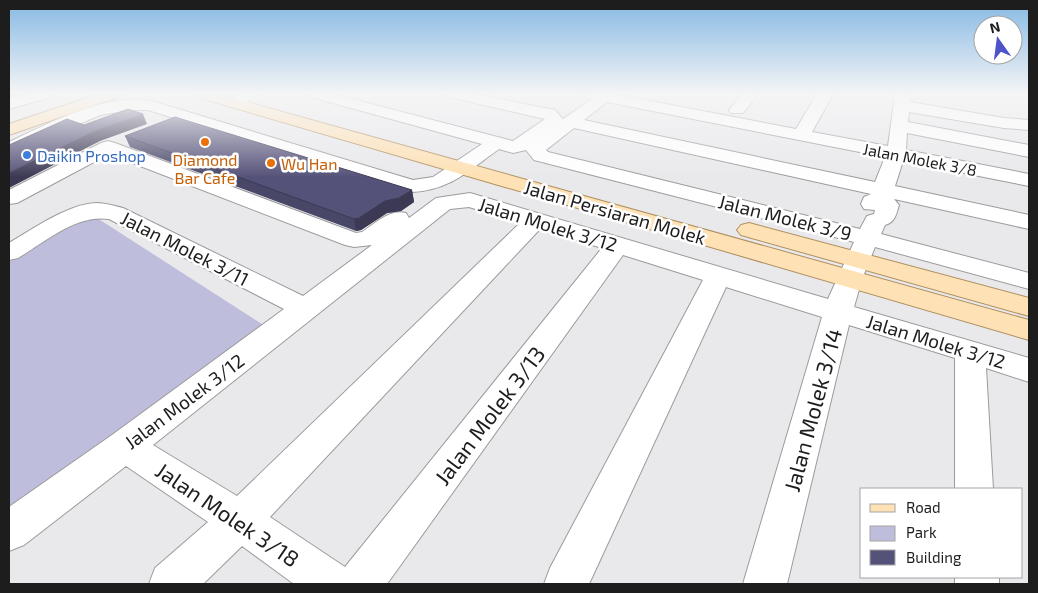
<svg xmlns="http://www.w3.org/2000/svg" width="1038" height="593" viewBox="0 0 1038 593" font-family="'Exo 2',sans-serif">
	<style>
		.green { fill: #bebddc }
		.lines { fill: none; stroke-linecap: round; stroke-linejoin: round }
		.minor-casing { stroke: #9b9b9d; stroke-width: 2 }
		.major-casing { stroke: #af8f5f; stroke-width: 2 }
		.minor { fill: #fff; fill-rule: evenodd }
		.major { fill: #fee1b4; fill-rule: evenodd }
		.wall { fill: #494768 }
		.shaded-wall { fill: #3c3955 }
		.building { fill: #555279; stroke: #3c3955 }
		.food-dot { fill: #e8710a; stroke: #fff; stroke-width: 2 }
		.shop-dot { fill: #3f7fe0; stroke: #fff; stroke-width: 2 }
		.labels { text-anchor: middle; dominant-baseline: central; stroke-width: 5; stroke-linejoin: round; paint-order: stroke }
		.far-shop-label { font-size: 16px; fill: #366cbe; stroke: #fff; text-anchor: start }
		.far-food-label { font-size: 16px; fill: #c56008; stroke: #fff }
		.far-street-label { font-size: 16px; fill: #1d1d1d; stroke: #fff }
		.street-label { font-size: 19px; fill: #1d1d1d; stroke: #fff }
		.near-street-label { font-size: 22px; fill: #1d1d1d; stroke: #fff }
	</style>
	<rect width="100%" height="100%" fill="#e9e9ec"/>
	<polygon class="green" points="97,218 265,326 9,511 9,260 69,223"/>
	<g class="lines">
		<defs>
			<g id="minor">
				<polygon points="29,94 54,94 51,97 9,109 9,99"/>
				<path d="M239 94H258L248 101 250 105 248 108C240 110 236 109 232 103L235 96Z"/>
				<path d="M308 94H333L513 141 545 119 449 97 446 94H475L549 109 555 110 563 119 592 99 587 97 584 94H614L796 129 817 94H833L812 132 888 146 895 94H911L910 102 1004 118 1029 120V130L1004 128 909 112 908 122 1029 145V157L907 133 906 150 1029 174V186L903 161 895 186 1029 215V229L894 199 899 205C896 215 895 222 885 225L881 234 1029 273V289L875 247 862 279 854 307 1029 358V382L986 368 993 489H955V358L849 325 787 584H743L822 317 726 287 589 584H544L550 568 703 280 623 255 387 584H294L242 546 203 584H149L155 568 208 522 126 466 24 545 9 551V507L112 435 284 309 109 219C76 214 45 242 18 258L9 260V243C33 229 68 204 96 203 105 203 115 206 123 208L303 296 372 245 354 247 345 245 109 154 17 203 9 204V190L101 143 108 141 115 143 356 233 362 232C376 223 389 209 406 213L409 218 436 198 470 193 828 299 854 242 534 160 526 150 513 153 499 149C469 170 451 190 412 192L148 110H131L100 115 9 155V142C49 123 110 90 155 102L413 180 433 177 482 144 311 97ZM607 102 885 157 875 182 584 120ZM574 128 871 194 864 197 861 204 864 209 875 210 874 214 867 216 860 229 548 152 546 150ZM469 207 520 223 237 496 153 445 450 209ZM540 229 602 248 345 567 270 517Z"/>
				<polygon points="742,94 758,94 743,113 731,113 729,110"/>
				<rect x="955" y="577" width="44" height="7"/>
			</g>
			<g id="major">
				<polygon points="99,94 121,94 118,97 9,135 9,124"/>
				<polygon points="194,94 218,94 1029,320 1029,340 197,97"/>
				<polygon points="749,223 1029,298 1029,316 741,235 737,230 741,225"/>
			</g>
		</defs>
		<use href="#minor" class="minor-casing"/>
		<use href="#major" class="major-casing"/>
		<use href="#minor" class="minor"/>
		<use href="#major" class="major"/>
	</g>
	<polygon class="wall" points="125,136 412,190 414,202 401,211 387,213 361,230 356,231 130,147"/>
	<g class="shaded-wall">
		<polygon points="9,94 21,94 9,97"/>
		<polygon points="143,114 147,124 100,141 9,188 9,173 95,131"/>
		<polygon points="412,190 414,202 401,211 387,213 361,230 356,231 354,219 385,201"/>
	</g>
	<g class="building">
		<polygon points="128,109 143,114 95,131 9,173 9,145 67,119 84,125"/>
		<polygon points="175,117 412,190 399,198 385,201 359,218 354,219 125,136"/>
	</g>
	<linearGradient id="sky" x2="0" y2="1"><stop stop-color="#85b8e3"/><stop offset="0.53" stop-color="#f5f5f6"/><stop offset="1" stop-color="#f5f5f6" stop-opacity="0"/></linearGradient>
	<rect width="1038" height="177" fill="url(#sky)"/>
	<g class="food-dot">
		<circle cx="205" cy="142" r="5"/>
		<circle cx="271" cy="163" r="5"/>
	</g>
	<circle class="shop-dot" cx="27" cy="155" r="5"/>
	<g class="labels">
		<g class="far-shop-label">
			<text x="37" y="155">Daikin Proshop</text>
		</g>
		<g class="far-food-label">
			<text x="205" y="159">Diamond<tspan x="205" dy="18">Bar Cafe</tspan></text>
			<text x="281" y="163" text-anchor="start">Wu Han</text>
		</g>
		<g class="far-street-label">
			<text transform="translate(920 159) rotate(11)">Jalan Molek 3/8</text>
		</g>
		<g class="street-label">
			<text transform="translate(615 212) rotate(16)">Jalan Persiaran Molek</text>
			<text transform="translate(785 217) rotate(14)">Jalan Molek 3/9</text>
			<text transform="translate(548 224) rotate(17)">Jalan Molek 3/12</text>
			<text transform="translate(185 248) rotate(27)">Jalan Molek 3/11</text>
			<text transform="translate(936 341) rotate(17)">Jalan Molek 3/12</text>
			<text transform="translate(184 401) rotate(-37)">Jalan Molek 3/12</text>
		</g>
		<g class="near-street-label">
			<text transform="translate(812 410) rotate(-75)">Jalan Molek 3/14</text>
			<text transform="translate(489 415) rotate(-53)">Jalan Molek 3/13</text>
			<text transform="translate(228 514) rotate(34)">Jalan Molek 3/18</text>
		</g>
	</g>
	<rect width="1038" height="593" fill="none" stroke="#1d1d1d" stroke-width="20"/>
	<rect x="860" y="488" width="162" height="90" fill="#ffffff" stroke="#a5a5a5"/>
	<rect x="870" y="504" width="25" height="8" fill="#fee1b4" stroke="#a5a5a5"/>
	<text x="906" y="513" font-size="15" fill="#1d1d1d">Road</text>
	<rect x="870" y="526" width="25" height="15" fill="#bebddc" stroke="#a5a5a5"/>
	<text x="906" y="538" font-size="15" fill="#1d1d1d">Park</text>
	<rect x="870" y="550" width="25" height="15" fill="#555279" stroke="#a5a5a5"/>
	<text x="906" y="563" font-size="15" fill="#1d1d1d">Building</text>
	<g transform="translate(998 40) rotate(346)"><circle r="24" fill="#ffffff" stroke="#a5a5a5"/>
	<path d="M0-4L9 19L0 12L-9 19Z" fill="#4d53c9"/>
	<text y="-8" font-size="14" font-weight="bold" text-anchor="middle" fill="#1d1d1d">N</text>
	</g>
</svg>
